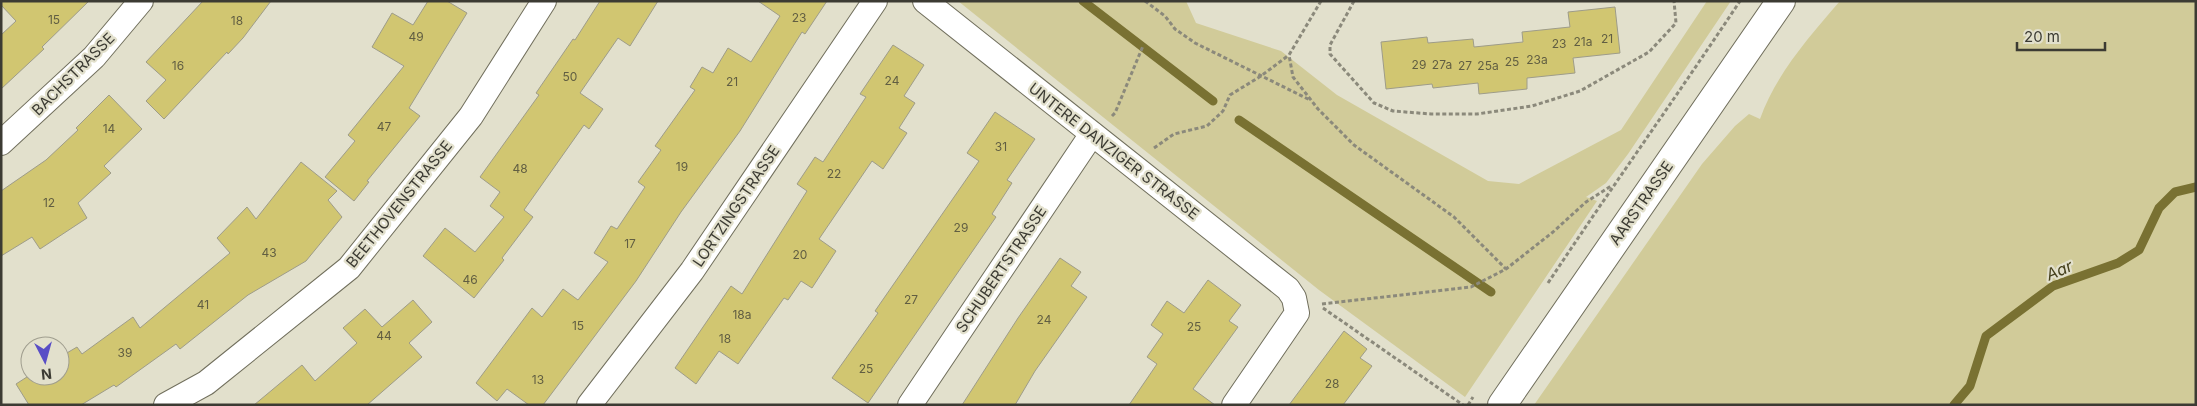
<svg xmlns="http://www.w3.org/2000/svg" width="2197" height="406" viewBox="0 0 2197 406" font-family="Inter,sans-serif">
	<style>
		.green { fill: #d1cb99 }
		.lines { fill: none; stroke-linecap: round; stroke-linejoin: round }
		.stream { stroke: #797132; stroke-width: 9 }
		.building { fill: #d1c671; stroke: #9e9c89 }
		.street-casing { stroke: #716f5d; stroke-width: 26 }
		.primary-casing { stroke: #716f5d; stroke-width: 30 }
		.path { stroke: #8b897b; stroke-width: 3; stroke-dasharray: 4 2.5; stroke-linecap: butt }
		.street { stroke: #fff; stroke-width: 24 }
		.primary { stroke: #fff; stroke-width: 28 }
		.labels { text-anchor: middle; dominant-baseline: central; stroke-width: 4.5; stroke-linejoin: round; paint-order: stroke }
		.number-label { font-size: 12px; fill: #615e42 }
		.street-label { font-size: 15px; fill: #3c3b33; stroke: #e2e0cc }
		.water-label { font-size: 16px; font-style: italic; fill: #45401c; stroke: #e2e0cc }
	</style>
	<rect width="100%" height="100%" fill="#e2e0cc"/>
	<g class="green">
		<polygon points="958,1 1186,1 1196,23 1281,51 1337,95 1488,181 1519,184 1621,130 1707,1 1731,1 1628,154 1606,183 1586,197 1597,201 1465,397 1319,290"/>
		<path d="M1840 1H2196V405H1534L1702 164 1735 126 1749 114 1760 119C1776 74 1809 37 1840 1Z"/>
	</g>
	<g class="lines">
		<g class="stream">
			<polyline points="1083,1 1213,101"/>
			<polyline points="1239,120 1491,292"/>
			<polyline points="1954,405 1970,386 1986,336 2053,286 2118,263 2139,250 2159,208 2175,192 2196,187"/>
		</g>
	</g>
	<g class="building">
		<polygon points="1,1 89,1 42,47 44,49 1,89 1,35 16,21 1,5"/>
		<polygon points="203,1 271,1 243,38 228,54 227,52 164,119 146,101 166,80 146,62"/>
		<polygon points="428,1 447,1 467,13 409,108 420,116 367,181 369,182 354,201 325,177 355,141 348,135 404,66 372,47 392,13 413,25"/>
		<polygon points="600,1 658,1 630,46 618,38 580,93 603,109 589,129 584,125 524,210 533,217 502,258 504,260 474,298 423,256 445,228 475,252 504,217 490,206 500,192 480,177 539,95 536,93 573,39 575,40"/>
		<polygon points="758,1 827,1 805,34 802,32 740,131 681,212 636,281 543,405 529,405 507,389 497,401 476,383 532,308 542,317 563,289 578,300 608,262 594,253 611,226 617,229 645,187 638,182 661,150 655,146 695,90 690,87 702,67 713,73 728,48 751,62 780,16"/>
		<polygon points="1615,7 1620,53 1573,58 1575,73 1527,78 1527,89 1479,94 1478,83 1433,88 1432,84 1386,89 1381,42 1427,37 1428,43 1473,39 1474,47 1523,42 1522,32 1570,27 1568,12"/>
		<polygon points="893,45 924,65 904,96 915,103 899,128 907,133 883,169 872,161 819,239 836,251 812,288 801,281 788,300 784,298 738,364 719,351 696,384 675,368 731,286 742,294 807,191 797,184 815,157 823,162 866,97 860,94"/>
		<polygon points="109,95 142,129 104,166 111,173 78,203 87,218 40,249 32,237 1,256 1,191 46,160 78,130 76,128"/>
		<polygon points="995,112 1035,139 1007,180 1012,183 992,214 996,217 868,403 832,378 878,313 875,311 979,161 967,153"/>
		<polygon points="301,162 337,191 328,200 342,217 306,261 248,295 180,349 176,344 116,387 114,385 81,405 29,405 16,384 30,375 60,376 60,357 77,347 82,354 133,317 140,328 230,253 217,238 247,207 256,219"/>
		<polygon points="1060,258 1081,272 1071,286 1087,297 1035,371 1015,405 962,405 1018,318"/>
		<polygon points="1208,280 1241,305 1229,321 1238,327 1193,389 1215,405 1129,405 1157,364 1147,357 1163,334 1151,325 1167,301 1184,313"/>
		<polygon points="413,300 432,322 409,343 422,357 367,405 254,405 302,365 315,381 357,343 343,328 365,309 382,327"/>
		<polygon points="1344,331 1367,349 1360,358 1372,366 1343,405 1289,405"/>
	</g>
	<g class="lines">
		<defs>
			<g id="street">
				<polyline points="925,1 1288,289 1294,298 1297,313 1234,405"/>
				<polyline points="1,143 94,57 141,1"/>
				<polyline points="166,405 206,383 349,268 471,116 544,1"/>
				<polyline points="589,405 692,271 875,1"/>
				<polyline points="910,405 1092,134"/>
			</g>
			<polyline id="primary" points="1502,405 1781,1"/>
		</defs>
		<use href="#street" class="street-casing"/>
		<use href="#primary" class="primary-casing"/>
		<g class="path">
			<polyline points="1145,1 1165,16 1175,29 1195,43 1310,100"/>
			<polyline points="1321,1 1289,55 1293,77 1318,109 1354,145 1454,217 1506,269"/>
			<polyline points="1354,1 1330,45 1330,54 1374,103 1393,111 1431,114 1477,114 1532,106 1580,91 1649,52 1676,23 1674,1"/>
			<polyline points="1112,116 1115,113 1143,46"/>
			<polyline points="1154,148 1174,134 1207,126 1223,111 1230,95 1261,76 1289,55"/>
			<path d="M1548 283C1611 188 1677 96 1740 1"/>
			<polyline points="1322,304 1471,287 1506,269 1553,232 1586,202 1611,186"/>
			<polyline points="1323,308 1463,405"/>
			<polyline points="1468,405 1473,397"/>
		</g>
		<use href="#street" class="street"/>
		<use href="#primary" class="primary"/>
	</g>
	<g class="labels">
		<g class="number-label">
			<text x="799" y="17">23</text>
			<text x="54" y="19">15</text>
			<text x="237" y="20">18</text>
			<text x="416" y="36">49</text>
			<text x="1607" y="38">21</text>
			<text x="1583" y="41">21a</text>
			<text x="1559" y="43">23</text>
			<text x="1537" y="59">23a</text>
			<text x="1512" y="61">25</text>
			<text x="1419" y="64">29</text>
			<text x="1442" y="64">27a</text>
			<text x="178" y="65">16</text>
			<text x="1465" y="65">27</text>
			<text x="1488" y="65">25a</text>
			<text x="570" y="76">50</text>
			<text x="892" y="80">24</text>
			<text x="732" y="81">21</text>
			<text x="384" y="126">47</text>
			<text x="109" y="128">14</text>
			<text x="1001" y="146">31</text>
			<text x="682" y="166">19</text>
			<text x="520" y="168">48</text>
			<text x="834" y="173">22</text>
			<text x="49" y="202">12</text>
			<text x="961" y="227">29</text>
			<text x="630" y="243">17</text>
			<text x="269" y="252">43</text>
			<text x="800" y="254">20</text>
			<text x="470" y="279">46</text>
			<text x="911" y="299">27</text>
			<text x="203" y="304">41</text>
			<text x="742" y="314">18a</text>
			<text x="1044" y="319">24</text>
			<text x="578" y="325">15</text>
			<text x="1194" y="326">25</text>
			<text x="384" y="335">44</text>
			<text x="725" y="338">18</text>
			<text x="125" y="352">39</text>
			<text x="866" y="368">25</text>
			<text x="538" y="379">13</text>
			<text x="1332" y="383">28</text>
		</g>
		<g class="street-label">
			<text transform="translate(73 74) rotate(-45)">BACHSTRASSE</text>
			<text transform="translate(1114 151) rotate(38)">UNTERE DANZIGER STRASSE</text>
			<text transform="translate(1641 203) rotate(-55)">AARSTRASSE</text>
			<text transform="translate(399 204) rotate(-51)">BEETHOVENSTRASSE</text>
			<text transform="translate(736 206) rotate(-56)">LORTZINGSTRASSE</text>
			<text transform="translate(1001 269) rotate(-56)">SCHUBERTSTRASSE</text>
		</g>
		<g class="water-label">
			<text transform="translate(2059 270) rotate(-23)">Aar</text>
		</g>
	</g>
	<rect width="2197" height="406" fill="none" stroke="#3c3b33" stroke-width="5"/>
	<g transform="translate(45 361) rotate(174)"><circle r="24" fill="#e2e0cc" stroke="#a09e8f"/>
	<path d="M0-4L9 19L0 12L-9 19Z" fill="#594ec6"/>
	<text y="-8" font-size="14" font-weight="bold" text-anchor="middle" fill="#3c3b33">N</text>
	</g>
	<path d="M2017 42v8h88v-8" fill="none" stroke="#3c3b33" stroke-width="2.5"/>
	<text x="2024" y="42" font-size="15" fill="#3c3b33" stroke="#e2e0cc" stroke-width="4" paint-order="stroke">20 m</text>
</svg>
